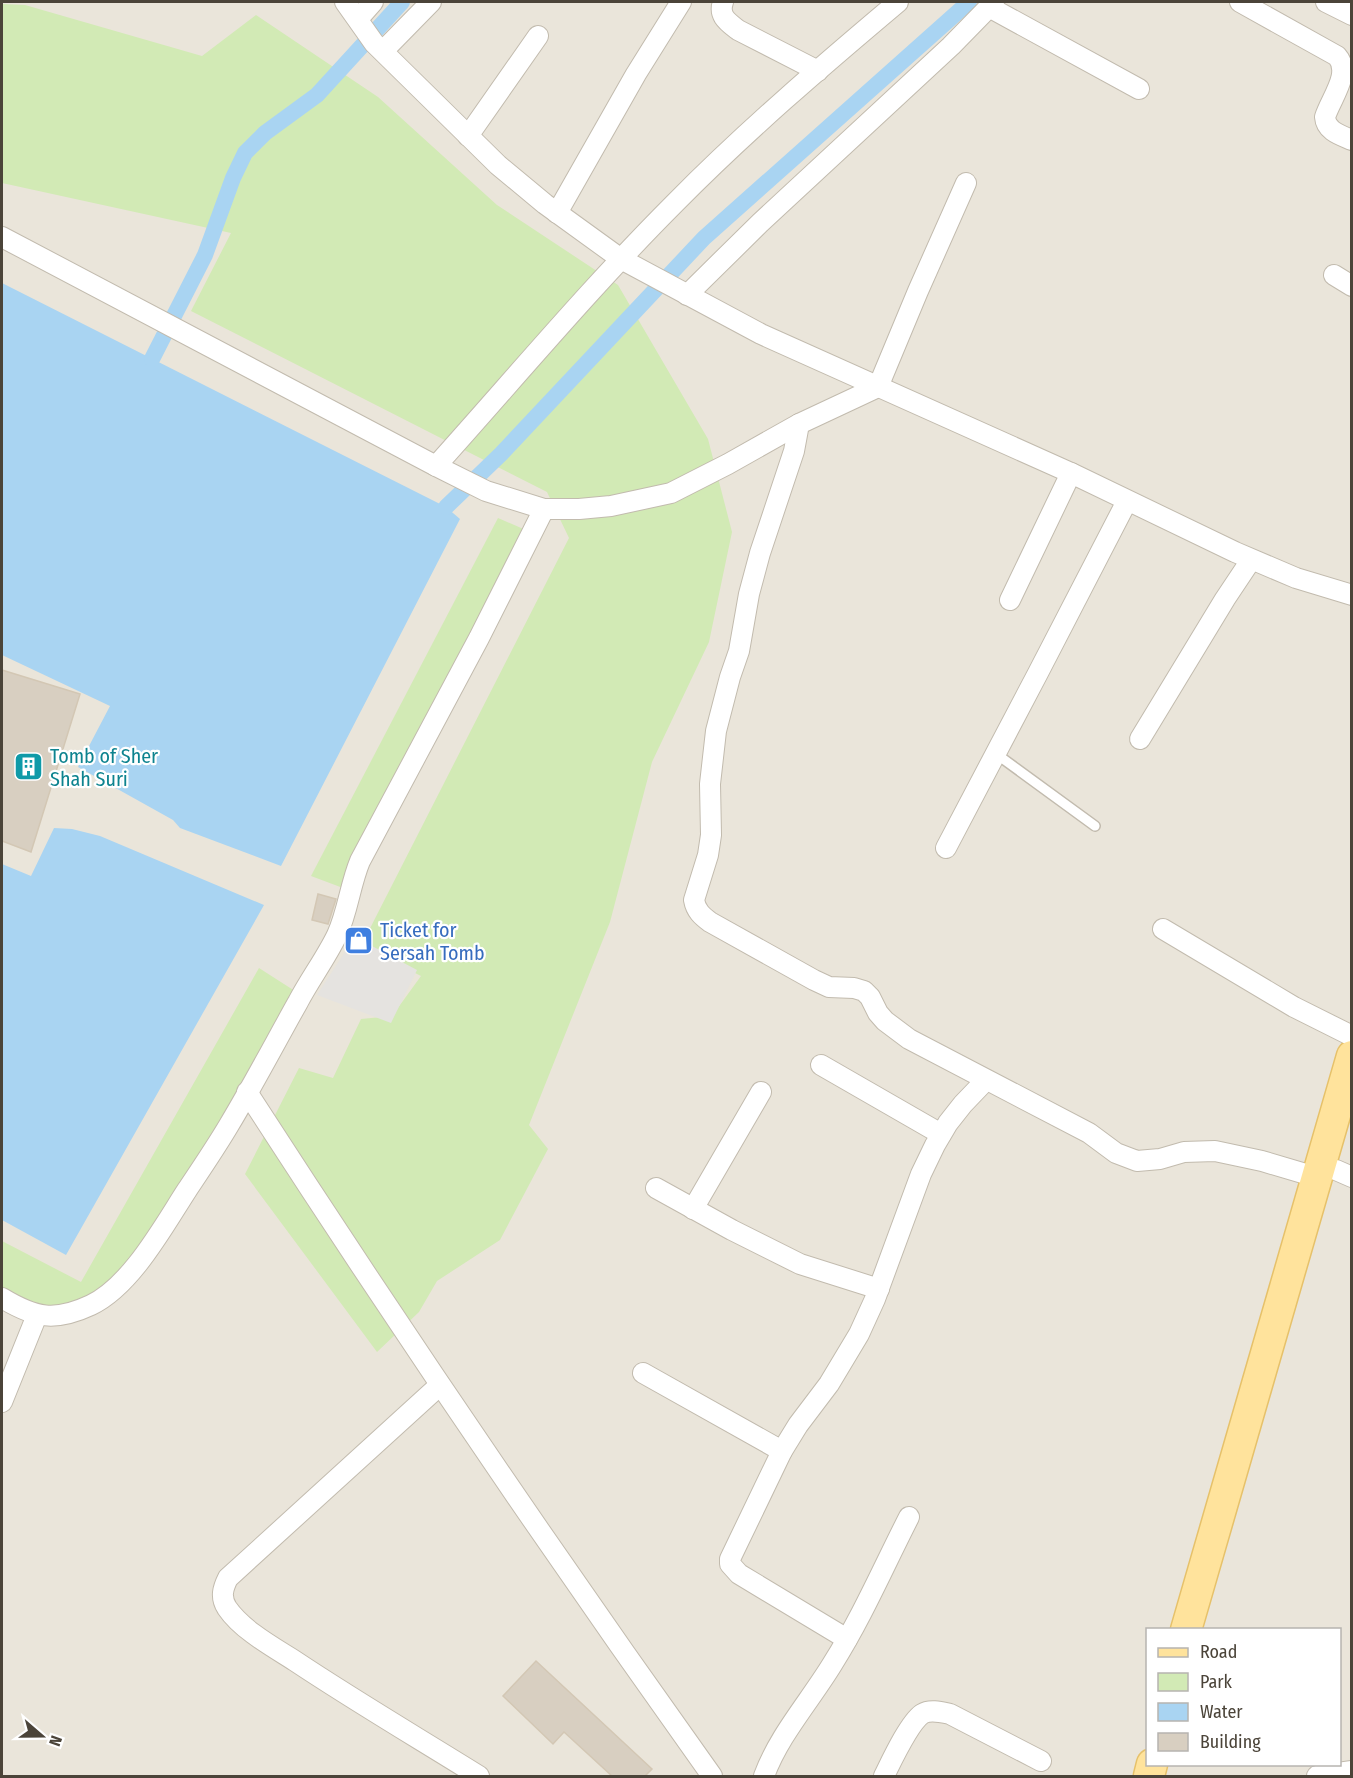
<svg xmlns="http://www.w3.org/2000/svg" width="1353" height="1778" viewBox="0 0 1353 1778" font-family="'Fira Sans Condensed',sans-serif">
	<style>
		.residential { fill: #eae5da; fill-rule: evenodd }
		.green { fill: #d2eab5 }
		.parking { fill: #e5e3e0 }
		.water { fill: #a9d4f2 }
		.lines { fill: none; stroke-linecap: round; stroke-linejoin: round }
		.canal { stroke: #a9d4f2; stroke-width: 16 }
		.building { fill: #d8cfc1; stroke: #d3c7b4; stroke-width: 1.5 }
		.lane-casing { stroke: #c2bbae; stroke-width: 12 }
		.street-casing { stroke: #c2bbae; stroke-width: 22 }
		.primary-casing { stroke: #e6c16a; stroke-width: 33 }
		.lane { stroke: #fff; stroke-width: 9 }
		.street { stroke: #fff; stroke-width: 20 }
		.primary { stroke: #ffe39c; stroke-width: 30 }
		.labels { text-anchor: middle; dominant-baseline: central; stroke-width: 4.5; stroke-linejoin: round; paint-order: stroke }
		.culture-label { font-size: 20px; fill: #0d838f; stroke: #fff; text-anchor: start }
		.shop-label { font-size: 20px; fill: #366cbe; stroke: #fff; text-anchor: start }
	</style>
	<rect width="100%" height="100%" fill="#f6f3ec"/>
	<path class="residential" d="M2 2H1351V1776H2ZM1148 1630H1340V1764H1148Z"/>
	<g class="green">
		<polygon points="2,4 25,5 202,56 256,15 378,97 497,205 618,285 708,439 732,532 709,642 652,762 610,922 529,1125 548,1149 500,1240 437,1281 419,1312 377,1352 245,1174 299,1068 333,1078 361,1019 392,1016 421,976 361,946 569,538 547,492 191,311 231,233 2,183"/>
		<polygon points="498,518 528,531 351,891 311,876"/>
		<polygon points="259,968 298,993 154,1231 107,1288 70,1309 33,1304 2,1288 2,1241 81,1282"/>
	</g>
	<polygon class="parking" points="350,944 367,952 372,946 417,970 391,1023 317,995"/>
	<g class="water">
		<polygon points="2,283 446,507 460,519 281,866 180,828 173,820 78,767 110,706 2,655"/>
		<polygon points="54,828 72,829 100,836 264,905 66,1255 2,1220 2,864 31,876"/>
	</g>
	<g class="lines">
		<g class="canal">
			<polyline points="152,359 205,255 233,178 245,153 265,133 317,95 402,2"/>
			<polyline points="446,507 501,454 704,238 969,2"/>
		</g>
	</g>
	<g class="building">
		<polygon points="2,670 80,694 31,852 2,841"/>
		<polygon points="318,894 336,899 328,924 312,920"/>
		<polygon points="536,1661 652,1769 645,1776 612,1776 564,1732 553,1744 503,1696"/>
	</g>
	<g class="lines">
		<defs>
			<polyline id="lane" points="995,753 1095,826"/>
			<g id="street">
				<polyline points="345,2 374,43 498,165 545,204 621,259 761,334 1071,473 1235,552 1296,578 1352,595"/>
				<path d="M723 2C718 16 728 22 738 30L818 71"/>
				<path d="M1240 2 1337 56C1352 73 1331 98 1325 117 1326 131 1340 135 1352 140"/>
				<polyline points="1326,2 1352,15"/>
				<polyline points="989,7 1139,89"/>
				<polyline points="358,19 373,2"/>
				<polyline points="383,51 431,2"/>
				<polyline points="468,136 538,36"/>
				<polyline points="557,213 636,74 681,2"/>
				<polyline points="2,237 436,466 486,491 544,509 579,509 611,506 671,493 728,464 799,424 878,387 918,291 966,183"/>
				<polyline points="1334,275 1352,286"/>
				<polyline points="687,295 760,223 951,46 994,2"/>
				<path d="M799 424 794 451 760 553 749 594 739 651 730 677 716 731 710 784 711 835 708 855 694 900C696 911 702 916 710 922L814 980 829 987 854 988 864 991 870 997 878 1013 885 1021 909 1039 1089 1133 1116 1153 1137 1161 1160 1159 1184 1152 1215 1151 1262 1161 1316 1177"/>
				<path d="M436 466C515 378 591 287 675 203 745 132 822 66 898 2"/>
				<polyline points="1010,600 1071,473"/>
				<polyline points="1140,739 1225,599 1251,560"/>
				<polyline points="946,848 1038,673 1127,501"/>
				<polyline points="1163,929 1294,1007 1352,1036"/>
				<polyline points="821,1065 941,1134"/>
				<path d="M247 1092C397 1324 552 1552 712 1776"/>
				<polyline points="1336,1170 1352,1177"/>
				<polyline points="656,1188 732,1230 800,1264 879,1289"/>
				<polyline points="693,1209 761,1092"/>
				<path d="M2 1298C35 1318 55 1322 91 1305 131 1286 163 1227 187 1190 201 1169 216 1147 229 1125 253 1085 275 1043 298 1002 310 979 326 958 337 935 348 911 350 885 360 861L479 638 544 509"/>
				<polyline points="643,1373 782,1451"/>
				<path d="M440 1385 228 1578C223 1588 220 1597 227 1608 242 1630 273 1647 295 1661 355 1701 418 1738 479 1776"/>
				<polyline points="2,1402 37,1315"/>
				<polyline points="847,1639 739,1574 730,1564 730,1559 782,1451 798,1425 829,1384 859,1334 875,1299 921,1174 935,1145 948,1123 963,1104 986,1080"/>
				<path d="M764 1776C779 1735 810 1701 833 1663 862 1617 884 1566 909 1517"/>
				<path d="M884 1776C891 1762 909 1723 922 1714 930 1709 941 1712 950 1714L1041 1761"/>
				<polyline points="1317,1776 1352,1771"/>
			</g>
			<g id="primary">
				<polyline points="1186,1630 1352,1056"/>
				<polyline points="1149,1776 1152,1764"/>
			</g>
		</defs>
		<use href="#lane" class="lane-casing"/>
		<use href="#street" class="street-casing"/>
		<use href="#primary" class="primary-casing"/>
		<use href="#lane" class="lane"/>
		<use href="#street" class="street"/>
		<use href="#primary" class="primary"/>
	</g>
	<defs>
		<symbol id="building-square" viewBox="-11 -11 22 22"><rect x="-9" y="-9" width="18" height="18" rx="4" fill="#0f9aa8" stroke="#fff"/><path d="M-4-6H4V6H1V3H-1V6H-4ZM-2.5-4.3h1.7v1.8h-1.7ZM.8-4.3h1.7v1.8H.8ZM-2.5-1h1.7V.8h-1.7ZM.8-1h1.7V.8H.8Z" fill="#fff"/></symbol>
		<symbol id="shop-square" viewBox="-11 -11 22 22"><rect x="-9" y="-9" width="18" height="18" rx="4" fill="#3f7fe0" stroke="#fff"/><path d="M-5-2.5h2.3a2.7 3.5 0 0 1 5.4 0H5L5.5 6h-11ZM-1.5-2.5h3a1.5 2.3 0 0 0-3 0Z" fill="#fff"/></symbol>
	</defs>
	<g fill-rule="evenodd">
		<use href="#building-square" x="12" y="750" width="33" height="33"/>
		<use href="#shop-square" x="342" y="924" width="33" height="33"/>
	</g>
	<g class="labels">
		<g class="culture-label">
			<text x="50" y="756">Tomb of Sher<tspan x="50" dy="23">Shah Suri</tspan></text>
		</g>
		<g class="shop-label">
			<text x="380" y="930">Ticket for<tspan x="380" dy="23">Sersah Tomb</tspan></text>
		</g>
	</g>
	<rect width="1353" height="1778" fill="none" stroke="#4b4439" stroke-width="6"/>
	<rect x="1146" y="1628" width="195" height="138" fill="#ffffff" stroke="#b7b4b0" stroke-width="1.5"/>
	<rect x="1158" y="1648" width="30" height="9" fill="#ffe39c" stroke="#b7b4b0" stroke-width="1.5"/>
	<text x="1200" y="1658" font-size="18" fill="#4b4439">Road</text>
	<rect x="1158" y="1673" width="30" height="18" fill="#d2eab5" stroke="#b7b4b0" stroke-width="1.5"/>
	<text x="1200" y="1688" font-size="18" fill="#4b4439">Park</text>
	<rect x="1158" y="1703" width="30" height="18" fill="#a9d4f2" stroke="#b7b4b0" stroke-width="1.5"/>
	<text x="1200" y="1718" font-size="18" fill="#4b4439">Water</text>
	<rect x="1158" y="1733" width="30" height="18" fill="#d8cfc1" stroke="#b7b4b0" stroke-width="1.5"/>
	<text x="1200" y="1748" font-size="18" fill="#4b4439">Building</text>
	<g transform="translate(42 1736) rotate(110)" stroke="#ffffff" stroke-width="4.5" paint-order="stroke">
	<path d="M0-4.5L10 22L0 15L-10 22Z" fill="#4b4439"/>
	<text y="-9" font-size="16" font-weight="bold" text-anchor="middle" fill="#4b4439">N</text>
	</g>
</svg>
